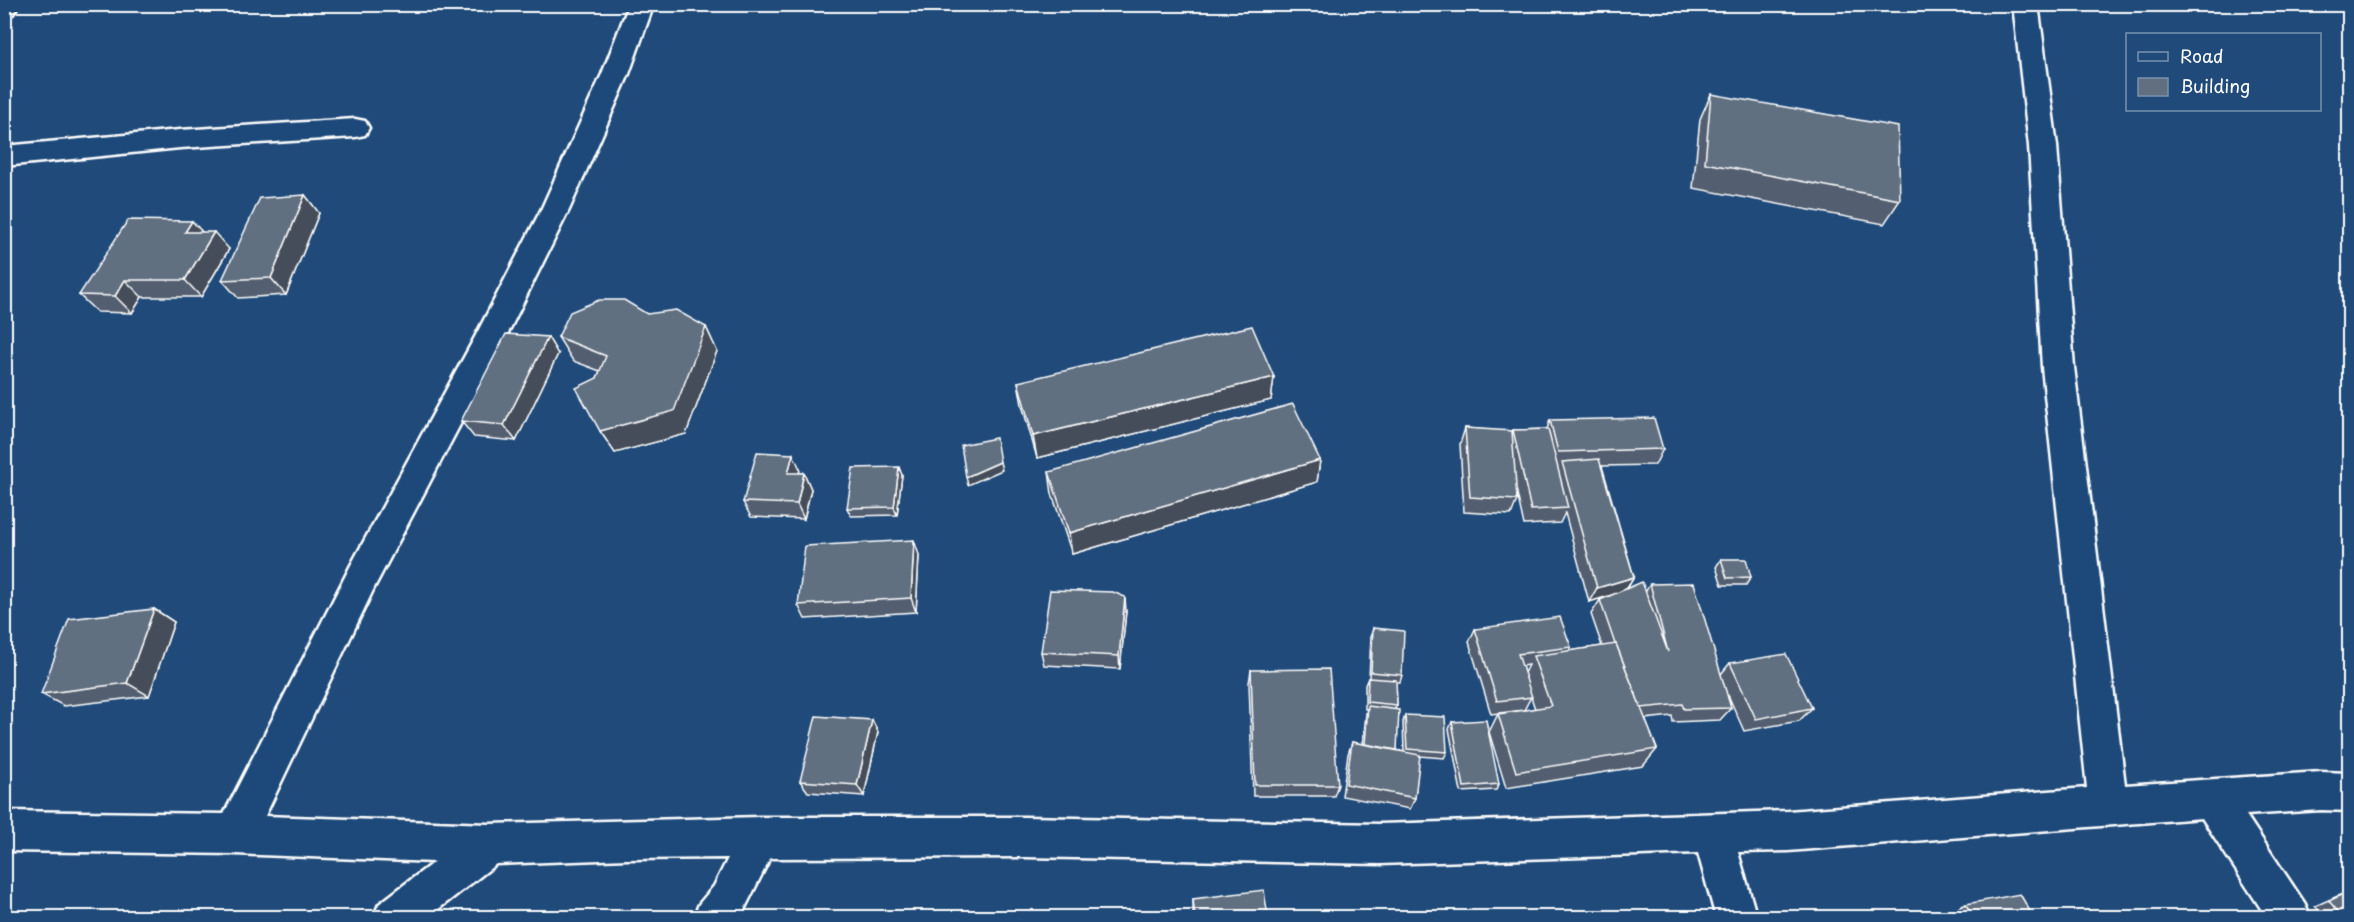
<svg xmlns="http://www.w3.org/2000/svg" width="2354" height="922" viewBox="0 0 2354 922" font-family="'Playpen Sans',sans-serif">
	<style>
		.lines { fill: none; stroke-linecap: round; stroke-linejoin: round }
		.minor-casing { stroke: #fff; stroke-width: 5 }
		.minor { fill: #1f4a7a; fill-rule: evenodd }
		.wall { fill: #535f6f; stroke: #fff; stroke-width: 1.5; fill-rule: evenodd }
		.shaded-wall { fill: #444e5a; stroke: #fff; stroke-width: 1.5 }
		.building { fill: #616f81; stroke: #fff; stroke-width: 1.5 }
	</style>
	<rect width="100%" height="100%" fill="#1f4a7a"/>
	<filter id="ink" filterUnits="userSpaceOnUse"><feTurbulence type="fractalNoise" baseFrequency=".0167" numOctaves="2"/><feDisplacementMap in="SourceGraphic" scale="12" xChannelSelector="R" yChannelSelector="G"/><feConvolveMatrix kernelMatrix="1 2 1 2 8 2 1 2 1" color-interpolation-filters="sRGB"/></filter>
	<g filter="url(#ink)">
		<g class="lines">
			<defs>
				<g id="minor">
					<polygon points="4,4 19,4 13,14 4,16"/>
					<polygon points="629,4 654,4 629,74 569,210 503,343 375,586 265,816 489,824 760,817 1025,817 1380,824 1788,811 2087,788 2042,367 2029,146 2013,4 2038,4 2057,146 2074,367 2125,785 2321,772 2350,773 2350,811 2321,810 2246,815 2305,904 2311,918 2267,918 2202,818 1788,851 1738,852 1757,918 1716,918 1698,853 1380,864 1025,857 770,858 740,918 693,918 699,904 714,886 728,858 627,859 496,864 427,918 373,918 379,904 434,862 235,854 4,851 4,811 224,814 351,565 475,337 541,210 602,74"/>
					<polygon points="355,119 365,121 369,128 365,135 355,137 180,148 4,166 4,146 180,130"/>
				</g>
			</defs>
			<use href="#minor" class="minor-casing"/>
			<use href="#minor" class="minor"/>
		</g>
		<g class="wall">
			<polygon points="1711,94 1900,200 1884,224 1693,188 1700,119"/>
			<polygon points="305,195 319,213 286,295 238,298 222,280"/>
			<polygon points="192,221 202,232 229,249 201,297 142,297 132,313 97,312 79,295"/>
			<polygon points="647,314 706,327 717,351 686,434 615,453 600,431 597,378 600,371 573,361 558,337"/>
			<polygon points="558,354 516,441 474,437 461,421"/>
			<polygon points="1274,377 1271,400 1037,458 1022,405 1018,382"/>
			<path d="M1550 420 1663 449 1655 465 1602 466 1634 577 1627 589 1646 591 1650 584 1721 674 1730 663 1812 708 1799 721 1744 731 1728 695 1731 708 1720 720 1673 722 1672 716 1645 719 1657 749 1643 766 1506 788 1489 732 1498 714 1535 709 1531 697 1524 710 1491 714 1469 642 1475 629 1571 647 1569 651 1602 646 1591 614 1600 600 1608 596 1589 602 1565 513 1560 523 1524 525 1516 489 1517 500 1511 515 1464 512 1460 444 1465 428 1512 432 1513 430 1547 429ZM1528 665 1524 673 1522 666Z"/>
			<polygon points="1320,460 1317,482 1072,554 1052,494 1049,472"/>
			<polygon points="800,469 799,473 804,473 811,489 804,519 751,517 743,502"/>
			<polygon points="902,475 897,515 851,516 847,508"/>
			<polygon points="919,555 916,612 805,619 798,605"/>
			<polygon points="1721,559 1751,577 1746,585 1722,585 1716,567"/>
			<polygon points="154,609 174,622 149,696 64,706 41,694"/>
			<polygon points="1126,611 1120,669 1044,665 1041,652"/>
			<polygon points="1373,628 1402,675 1400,682 1396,682 1397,705 1395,709 1397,750 1404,752 1403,722 1405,715 1447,752 1444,758 1419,756 1415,798 1410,809 1342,796 1348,754 1352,742 1363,744 1366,713 1367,709 1365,709 1365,685 1368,678 1369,678 1371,635"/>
			<polygon points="1251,670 1338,785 1334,796 1253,796 1249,683"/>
			<polygon points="872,720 878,732 864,796 808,792 800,781"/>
			<polygon points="1452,722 1499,784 1496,790 1461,792 1449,729"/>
			<polygon points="2349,891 2349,918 2325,918 2315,906"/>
			<polygon points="1193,899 1268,918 1193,918"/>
			<polygon points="1966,904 2034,918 1950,918 1948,913"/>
		</g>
		<g class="shaded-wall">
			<polygon points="305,195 319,213 286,295 271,278"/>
			<polygon points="192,221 208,238 185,232"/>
			<polygon points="214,232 229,249 201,297 185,280"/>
			<polygon points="125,280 142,297 132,313 115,296"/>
			<polygon points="706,327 717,351 686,434 615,453 600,431"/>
			<polygon points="548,337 558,354 516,441 504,425"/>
			<polygon points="1274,377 1271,400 1037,458 1033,436"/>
			<polygon points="793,454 800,469 796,488 788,473"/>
			<polygon points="1320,460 1317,482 1072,554 1069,533"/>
			<polygon points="1000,462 1002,470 968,485 966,477"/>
			<polygon points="899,467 902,475 897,515 894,507"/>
			<polygon points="804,473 811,489 804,519 797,504"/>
			<polygon points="4,530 10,533 4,539"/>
			<polygon points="914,540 919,555 916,612 911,598"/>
			<polygon points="1634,577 1625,591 1589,602 1597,588"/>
			<polygon points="1125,597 1126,611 1120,669 1119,656"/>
			<polygon points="154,609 174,622 149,696 127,683"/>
			<polygon points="872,720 878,732 864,796 857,785"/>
			<polygon points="4,899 9,901 4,910"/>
		</g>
		<g class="building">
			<polygon points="1711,94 1898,127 1900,200 1705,163"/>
			<polygon points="305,195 271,278 222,280 260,198"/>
			<polygon points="128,220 192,221 185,232 214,232 185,280 125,280 115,296 79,295"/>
			<polygon points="599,300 624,300 647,314 676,310 706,327 674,411 600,431 576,388 597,378 606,356 558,337 570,312"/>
			<polygon points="1252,326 1274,377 1033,436 1018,382"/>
			<polygon points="506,334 548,337 504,425 461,421"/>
			<polygon points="1293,404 1320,460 1069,533 1049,472"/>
			<polygon points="1654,418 1663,449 1558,452 1550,420"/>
			<polygon points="1465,428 1512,431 1517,500 1470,497"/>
			<polygon points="1548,429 1568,508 1531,510 1513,430"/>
			<polygon points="996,438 1000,462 966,477 961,445"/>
			<polygon points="757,452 793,454 788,473 804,473 797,504 743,502"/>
			<polygon points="1599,459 1634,577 1597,588 1562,462"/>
			<polygon points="899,467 894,507 847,508 853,468"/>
			<polygon points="914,540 911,598 798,605 805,546"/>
			<polygon points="1721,559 1746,559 1751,577 1727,578"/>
			<polygon points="1642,582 1668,652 1650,584 1694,583 1731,708 1684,709 1682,704 1641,708 1616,644 1615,644 1600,600"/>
			<polygon points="1050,590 1113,592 1125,597 1119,656 1041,652"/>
			<polygon points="154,609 127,683 41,694 69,619"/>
			<polygon points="1560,617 1571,647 1518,654 1532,697 1497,701 1475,629"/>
			<polygon points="1373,628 1404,631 1402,675 1371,672"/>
			<polygon points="1616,644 1657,749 1516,772 1498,714 1551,706 1533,656"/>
			<polygon points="1786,654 1812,708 1756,719 1730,663"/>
			<polygon points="1329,669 1338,785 1255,785 1251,670"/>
			<polygon points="1368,678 1396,680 1397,705 1367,702"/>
			<polygon points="1368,706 1399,710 1397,750 1365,744"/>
			<polygon points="1405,715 1445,717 1447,752 1407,749"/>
			<polygon points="816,716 872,720 857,785 800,781"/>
			<polygon points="1486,720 1499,784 1464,787 1452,722"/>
			<polygon points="1352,742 1420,755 1415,798 1346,784"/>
			<polygon points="1264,890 1268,918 1195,918 1193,899"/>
			<polygon points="2349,891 2349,918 2343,918 2329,901"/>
			<polygon points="2020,894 2034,918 1972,918 1966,904"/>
		</g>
	</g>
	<rect width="2354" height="922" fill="none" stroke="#1f4a7a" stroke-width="24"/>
	<rect x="12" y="12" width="2330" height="898" fill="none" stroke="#fff" stroke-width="2" filter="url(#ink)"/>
	<rect x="2126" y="33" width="195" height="78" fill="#1f4a7a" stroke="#7992af" stroke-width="1.5"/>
	<rect x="2138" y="52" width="30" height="9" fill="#1f4a7a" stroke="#7992af" stroke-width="1.5"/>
	<text x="2180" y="63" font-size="18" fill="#ffffff">Road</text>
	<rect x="2138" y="78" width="30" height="18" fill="#616f81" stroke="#7992af" stroke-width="1.5"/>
	<text x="2180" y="93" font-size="18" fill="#ffffff">Building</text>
</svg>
